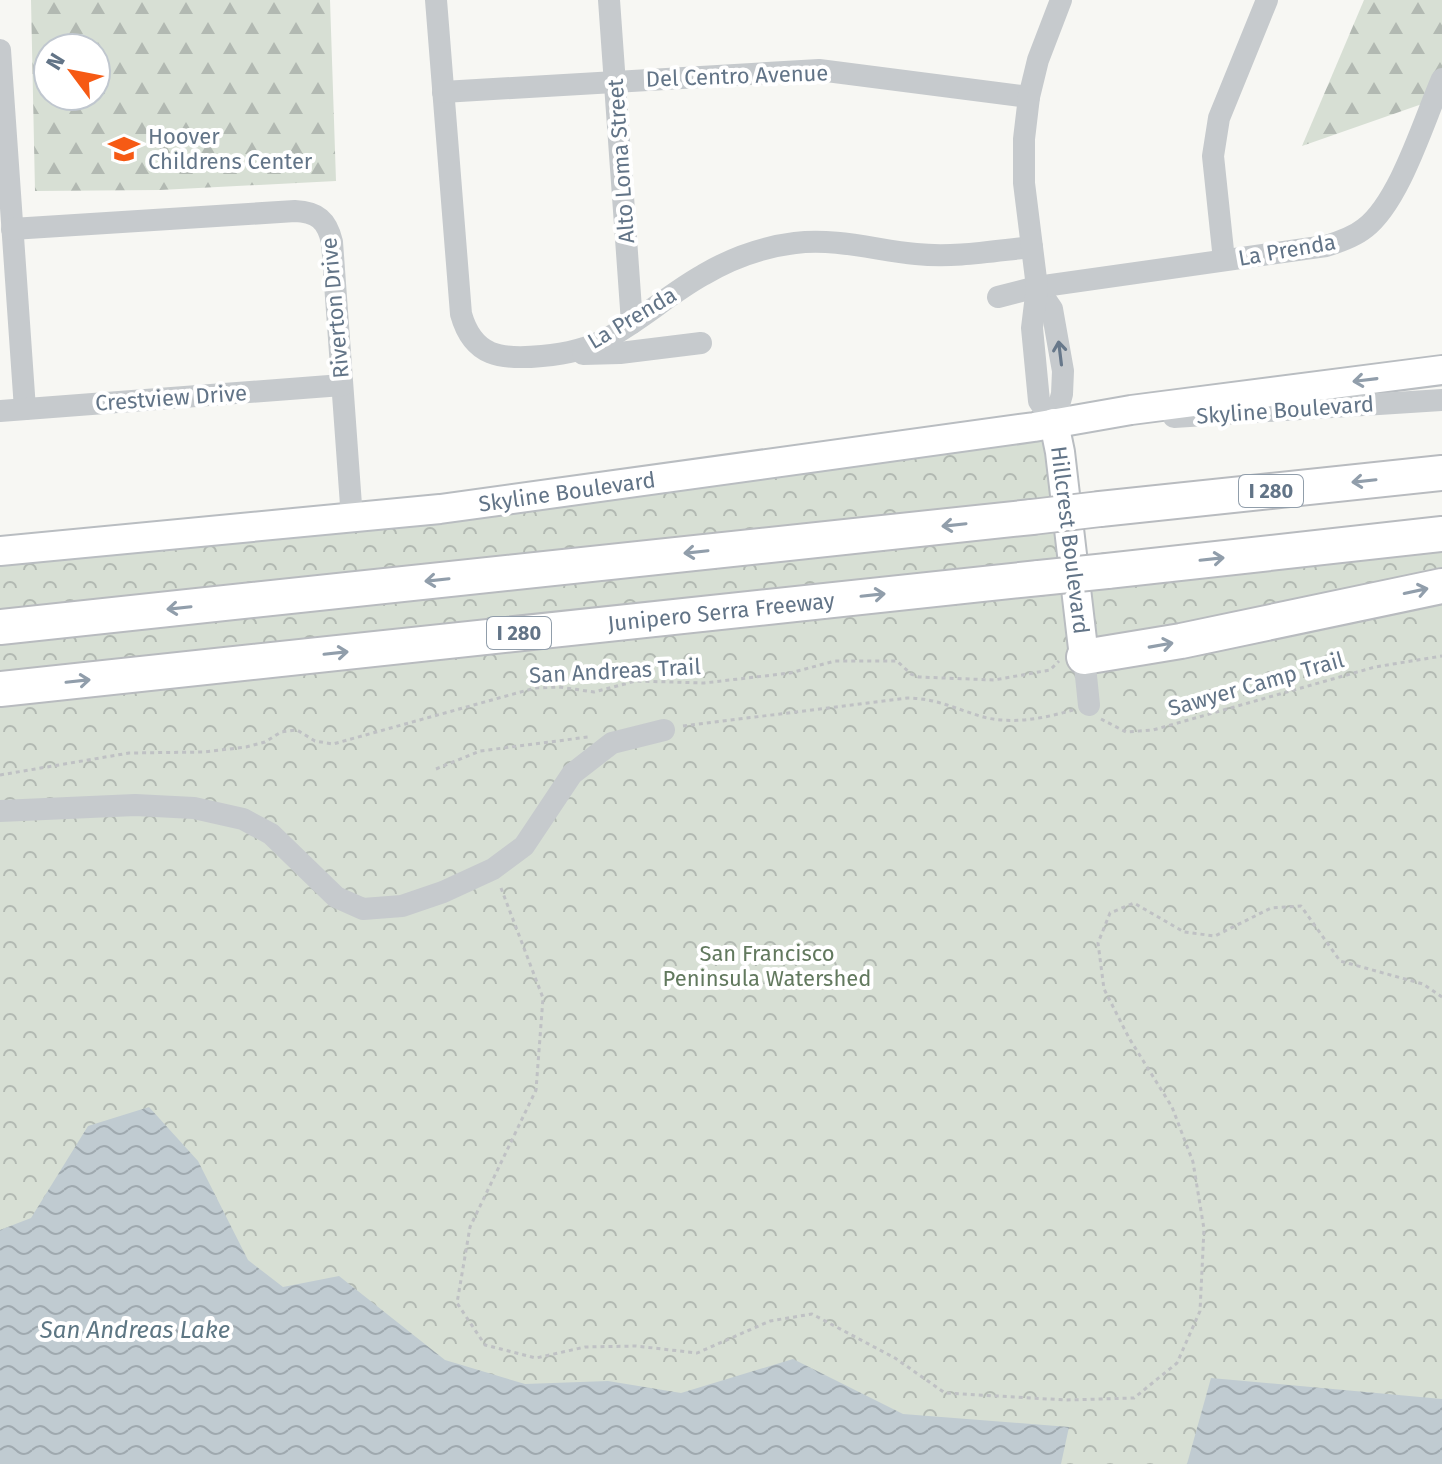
<svg xmlns="http://www.w3.org/2000/svg" width="1442" height="1464" viewBox="0 0 1442 1464" font-family="'Fira Sans',sans-serif">
	<style>
		.forest { fill: url(#forest-firs); fill-rule: evenodd }
		.park { fill: url(#park-crowns) }
		.water { fill: url(#water-waves) }
		.lines { fill: none; stroke-linecap: round; stroke-linejoin: round }
		.major-casing { stroke: #b9bdc1; stroke-width: 32 }
		.highway-casing { stroke: #b8bbbf; stroke-width: 38 }
		.path { stroke: #bfc1c4; stroke-width: 3; stroke-dasharray: 4 4; stroke-linecap: butt }
		.minor { stroke: #c6cacd; stroke-width: 22 }
		.major { stroke: #fff; stroke-width: 28 }
		.highway { stroke: #fff; stroke-width: 34 }
		.highway-bridge-casing { stroke: #b8bbbf; stroke-width: 38; stroke-linecap: butt }
		.highway-bridge { stroke: #fff; stroke-width: 34 }
		.oneway { stroke: #67788a }
		.oneway2 { stroke: #919eab }
		.labels { text-anchor: middle; dominant-baseline: central; stroke-width: 8; stroke-linejoin: round; paint-order: stroke }
		.shield { fill: #fff; stroke: #919eab; stroke-width: 2 }
		.shield-label { font-size: 20px; font-weight: bold; fill: #627487 }
		.street-label { font-size: 22px; fill: #627487; stroke: #fff }
		.poi-label { font-size: 22px; fill: #627487; stroke: #fff; text-anchor: start }
		.park-label { font-size: 22px; fill: #62795e; stroke: #fff }
		.water-label { font-size: 24px; font-style: italic; fill: #5e7784; stroke: #fff }
	</style>
	<defs>
		<pattern id="forest-firs" width="22" height="20" patternUnits="userSpaceOnUse" patternTransform="scale(2)"><rect width="22" height="20" fill="#d7dfd4"/><path d="M5 1l3.5 6h-7zM16 11l3.5 6h-7z" fill="#b2b9b2"/></pattern>
		<pattern id="park-crowns" width="20" height="18" patternUnits="userSpaceOnUse" patternTransform="scale(2)"><rect width="20" height="18" fill="#d7dfd4"/><path d="M2 6a3 3 0 1 1 6 0M12 15a3 3 0 1 1 6 0" fill="none" stroke="#b2b9b2"/></pattern>
		<pattern id="water-waves" width="16" height="10" patternUnits="userSpaceOnUse" patternTransform="scale(2)"><rect width="16" height="10" fill="#c0cbd1"/><path d="M0 5q4-4 8 0t8 0" fill="none" stroke="#9fa9af"/></pattern>
	</defs>
	<rect width="100%" height="100%" fill="#f7f7f3"/>
	<g class="forest">
		<path d="M31 0H330L336 181 160 190 35 191ZM48 48H96V96H48Z"/>
		<polygon points="1364,0 1442,0 1442,97 1302,146"/>
	</g>
	<polygon class="park" points="1058,420 1075,574 1442,534 1442,1464 0,1464 0,551"/>
	<g class="water">
		<polygon points="149,1107 198,1161 248,1260 283,1287 339,1276 445,1360 525,1384 608,1381 681,1393 793,1359 903,1414 1069,1427 1061,1464 0,1464 0,1230 31,1218 88,1126"/>
		<polygon points="1211,1378 1442,1399 1442,1464 1187,1464"/>
	</g>
	<g class="lines">
		<defs>
			<g id="major">
				<polyline points="1054,423 1060,452 1084,657"/>
				<polyline points="0,551 440,509 1034,427 1131,410 1442,370"/>
			</g>
			<g id="highway">
				<polyline points="1100,509 1442,473"/>
				<polyline points="1107,571 1442,534"/>
				<polyline points="0,627 1032,517"/>
				<polyline points="1084,657 1181,641 1442,586"/>
				<polyline points="0,689 1039,578"/>
			</g>
		</defs>
		<use href="#major" class="major-casing"/>
		<use href="#highway" class="highway-casing"/>
		<g class="path">
			<polyline points="1101,719 1126,732 1153,730 1375,667 1442,656"/>
			<path d="M683 726 908 698C937 698 960 711 987 718 1016 724 1045 718 1073 710"/>
			<polyline points="436,769 480,751 588,737"/>
			<polyline points="0,775 129,753 204,752 246,747 265,742 281,732 297,730 315,741 333,744 535,688 559,687 594,692 636,681 704,683 790,673 835,661 897,661 911,674 919,677 994,680 1050,670 1059,661"/>
			<polyline points="501,888 543,998 536,1090 470,1227 457,1303 485,1345 536,1358 585,1347 636,1346 697,1353 770,1321 812,1314 895,1358 945,1393 1066,1400 1134,1398 1177,1363 1200,1311 1204,1229 1193,1162 1172,1107 1129,1038 1104,989 1098,943 1110,913 1134,903 1184,932 1215,936 1271,908 1301,906 1340,961 1423,984 1442,997"/>
		</g>
		<g class="minor">
			<path d="M436 0 461 314C473 357 501 360 542 356 564 354 586 350 606 339 640 321 669 294 703 275 730 259 763 247 795 243 836 238 876 250 916 254 955 258 993 251 1032 247"/>
			<polyline points="609,0 632,323"/>
			<polyline points="0,50 25,409"/>
			<polyline points="443,92 819,70 1029,97"/>
			<path d="M12 229 295 211C317 212 327 220 332 242L352 519"/>
			<polyline points="1224,260 1213,156 1219,118 1267,0"/>
			<polyline points="1037,287 1052,309 1063,371 1062,394 1054,423"/>
			<path d="M998 297 1037 287 1326 246C1339 242 1354 237 1365 228 1400 201 1424 120 1442 79"/>
			<polyline points="583,354 620,353 701,343"/>
			<polyline points="0,411 342,385"/>
			<polyline points="1174,417 1442,400"/>
			<polyline points="1054,423 1039,401 1032,328 1037,287 1024,183 1024,139 1029,97 1038,60 1061,0"/>
			<polyline points="1084,657 1089,705"/>
			<polyline points="0,811 135,805 194,808 243,819 271,834 336,897 363,909 402,906 443,892 493,869 524,846 572,774 612,743 664,730"/>
		</g>
		<use href="#major" class="major"/>
		<use href="#highway" class="highway"/>
		<defs>
			<g id="highway-bridge">
				<polyline points="1032,517 1100,509"/>
				<polyline points="1039,578 1107,571"/>
			</g>
		</defs>
		<use href="#highway-bridge" class="highway-bridge-casing"/>
		<use href="#highway-bridge" class="highway-bridge"/>
	</g>
	<defs><path id="oneway-shaft" d="M-6 0H5M1.5-3L5.5 0L1.5 3" fill="none" stroke-width="1.6" stroke-linecap="round" stroke-linejoin="round" transform="scale(2)"/></defs>
	<use class="oneway" href="#oneway-shaft" transform="translate(1060 353) rotate(-97)"/>
	<g class="oneway2">
		<use href="#oneway-shaft" transform="translate(1365 380) rotate(173)"/>
		<use href="#oneway-shaft" transform="translate(1364 481) rotate(174)"/>
		<use href="#oneway-shaft" transform="translate(954 525) rotate(174)"/>
		<use href="#oneway-shaft" transform="translate(696 552) rotate(174)"/>
		<use href="#oneway-shaft" transform="translate(1212 559) rotate(-6)"/>
		<use href="#oneway-shaft" transform="translate(437 580) rotate(174)"/>
		<use href="#oneway-shaft" transform="translate(1416 591) rotate(-12)"/>
		<use href="#oneway-shaft" transform="translate(873 595) rotate(-6)"/>
		<use href="#oneway-shaft" transform="translate(179 608) rotate(174)"/>
		<use href="#oneway-shaft" transform="translate(1161 645) rotate(-10)"/>
		<use href="#oneway-shaft" transform="translate(336 653) rotate(-6)"/>
		<use href="#oneway-shaft" transform="translate(78 681) rotate(-6)"/>
	</g>
	<defs>
		<symbol id="school-bare" viewBox="-9 -9 18 18"><path d="M0-5L7-2L0 1L-7-2ZM-4 1L0 2.5L4 1V4Q0 6-4 4Z" fill="#f65a14" stroke="#fff" stroke-width="2.5" paint-order="stroke"/></symbol>
	</defs>
	<g fill-rule="evenodd">
		<use href="#school-bare" x="102" y="127" width="44" height="44"/>
	</g>
	<g class="labels">
		<g class="shield">
			<rect x="1239" y="475" width="64" height="32" rx="6"/>
			<rect x="487" y="617" width="64" height="32" rx="6"/>
		</g>
		<g class="shield-label">
			<text x="1271" y="491">I 280</text>
			<text x="519" y="633">I 280</text>
		</g>
		<g class="street-label">
			<text transform="translate(737 76) rotate(-2)">Del Centro Avenue</text>
			<text transform="translate(621 161) rotate(-94)">Alto Loma Street</text>
			<text transform="translate(1287 250) rotate(-10)">La Prenda</text>
			<text transform="translate(335 308) rotate(-95)">Riverton Drive</text>
			<text transform="translate(632 318) rotate(-31)">La Prenda</text>
			<text transform="translate(171 398) rotate(-4)">Crestview Drive</text>
			<text transform="translate(1285 410) rotate(-4)">Skyline Boulevard</text>
			<text transform="translate(567 492) rotate(-8)">Skyline Boulevard</text>
			<text transform="translate(1070 540) rotate(83)">Hillcrest Boulevard</text>
			<text transform="translate(721 612) rotate(-6)">Junipero Serra Freeway</text>
			<text transform="translate(615 671) rotate(-3)">San Andreas Trail</text>
			<text transform="translate(1256 684) rotate(-16)">Sawyer Camp Trail</text>
		</g>
		<g class="poi-label">
			<text x="148" y="136">Hoover<tspan x="148" dy="25">Childrens Center</tspan></text>
		</g>
		<g class="park-label">
			<text x="767" y="953">San Francisco<tspan x="767" dy="25">Peninsula Watershed</tspan></text>
		</g>
		<g class="water-label">
			<text x="135" y="1330">San Andreas Lake</text>
		</g>
	</g>
	<g transform="translate(72 72) rotate(302)"><circle r="38" fill="#ffffff" stroke="#c0c7cf" stroke-width="2"/>
	<path d="M0-6L14 30L0 20L-14 30Z" fill="#f65a14"/>
	<text y="-12" font-size="22" font-weight="bold" text-anchor="middle" fill="#627487">N</text>
	</g>
</svg>
